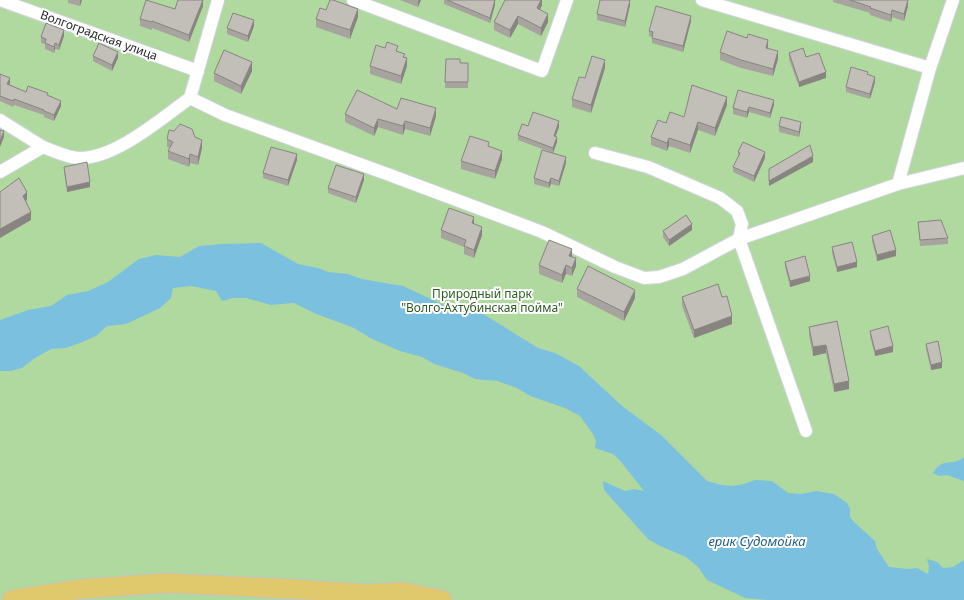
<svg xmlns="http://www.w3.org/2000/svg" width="964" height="600" viewBox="0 0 964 600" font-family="'Noto Sans',sans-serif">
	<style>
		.green { fill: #b0d99f }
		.water { fill: #7bc0df }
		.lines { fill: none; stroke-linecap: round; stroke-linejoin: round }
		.minor-casing { stroke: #d2d4e0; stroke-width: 14 }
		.primary-casing { stroke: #c3c3c3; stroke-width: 21 }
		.minor { stroke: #fff; stroke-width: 12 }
		.primary { stroke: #dfc96c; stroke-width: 19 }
		.wall { fill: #a7a39e }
		.shaded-wall { fill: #888581 }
		.building { fill: #c2beb8; stroke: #888581 }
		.labels { text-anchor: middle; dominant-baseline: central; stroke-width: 4; stroke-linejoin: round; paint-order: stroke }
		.street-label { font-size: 12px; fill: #292929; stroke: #fff }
		.park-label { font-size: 12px; fill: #2c5c22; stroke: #fff }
		.water-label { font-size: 13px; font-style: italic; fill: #1d5f88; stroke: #fff }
	</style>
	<rect width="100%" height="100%" fill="#e9e4dc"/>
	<rect class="green" x="0" y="0" width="964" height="600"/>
	<g class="water">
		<polygon points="261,243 298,264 318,268 328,272 348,274 362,279 403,286 450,308 480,312 538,348 555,353 579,366 622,406 661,435 707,481 722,485 732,486 744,484 755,480 772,481 788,493 800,494 817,491 834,494 847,503 850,509 850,517 854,522 875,541 877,549 889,567 909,569 917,568 928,574 929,566 927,559 937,562 943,568 953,567 964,560 964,600 768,600 745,598 707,580 698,567 686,557 660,546 648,539 604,490 603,481 625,491 634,489 644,491 622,463 613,454 595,448 596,441 593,434 580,416 565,408 530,396 517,388 497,381 475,379 463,373 434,364 422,357 400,351 372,339 354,328 314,313 294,303 271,305 246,298 233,298 222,301 216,291 191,286 173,288 171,298 160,308 126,324 107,326 96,336 80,343 66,348 51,349 35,358 22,368 11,371 0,371 0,320 28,310 51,306 67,295 88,291 108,282 139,259 156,255 180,257 199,246 222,244"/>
		<path d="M964 457V481L947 475 939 476 933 473C943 456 954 467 964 457Z"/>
	</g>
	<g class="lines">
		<defs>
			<g id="minor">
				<polyline points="0,0 198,71"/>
				<polyline points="353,0 542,71 567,0"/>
				<polyline points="702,0 930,68"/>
				<polyline points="190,98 218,0"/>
				<polyline points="0,120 43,147"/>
				<polyline points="595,153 648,167 720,198 737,211 742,224 739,239 806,431"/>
				<path d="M0 172 43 147C54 151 66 157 78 158 114 160 162 118 190 98L225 115 387 174 542 232 615 267 644 278 659 277 683 269 739 239 898 184 930 68 953 0"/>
				<polyline points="898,184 964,168"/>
			</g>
			<polyline id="primary" points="12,600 81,589 166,583 294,589 366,594 403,592 442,600"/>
		</defs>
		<use href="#minor" class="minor-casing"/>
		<use href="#primary" class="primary-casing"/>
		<use href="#minor" class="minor"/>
		<use href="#primary" class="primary"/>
	</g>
	<g class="wall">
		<polygon points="68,0 82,0 80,6 68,3"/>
		<polygon points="203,0 203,6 189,42 152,28 152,30 140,26 140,19"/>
		<polygon points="400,0 421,0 418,7"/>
		<polygon points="444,0 495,0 495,5 490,23 444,4"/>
		<polygon points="542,0 542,5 540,10 548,22 541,36 518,24 510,38 494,30 494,22"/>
		<polygon points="833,0 908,0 908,6 904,21 892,17 891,22 870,15 870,13 833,2"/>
		<polygon points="630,5 625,27 597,20 597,14"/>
		<polygon points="358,17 350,39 316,27 316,19"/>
		<polygon points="691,21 683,52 652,43 652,37 649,36 649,31"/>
		<polygon points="254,26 248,42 227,34 227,28"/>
		<polygon points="64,36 59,50 55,49 54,53 45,49 45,44 41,43 41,37"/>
		<polygon points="768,47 768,49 778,59 773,76 741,68 720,60 720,52"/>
		<polygon points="385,48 398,51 405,57 407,66 401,84 370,74 370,66"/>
		<polygon points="789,53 806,57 826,78 799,87 789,59"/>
		<polygon points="93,56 118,58 112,71 93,61"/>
		<polygon points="446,59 460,63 468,63 468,88 445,88"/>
		<polygon points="605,68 591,113 572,107 572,99 585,78"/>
		<polygon points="252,71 241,94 214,81 214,73"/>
		<polygon points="0,74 10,83 9,84 26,92 48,96 61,106 54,121 44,117 44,115 14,105 13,107 0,101"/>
		<polygon points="868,74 875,82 870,99 846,92 846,87"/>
		<polygon points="727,105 715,136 698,130 690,153 669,146 667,151 651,145 651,137 666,123 684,117"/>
		<polygon points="774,105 770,118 749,112 747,118 733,114 733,108"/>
		<polygon points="397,109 436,116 430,136 405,129 403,135 378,127 374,136 345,122 345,114"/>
		<polygon points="528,126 559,127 555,136 557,142 553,153 518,140 518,135"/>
		<polygon points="779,126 801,127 799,137 779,132"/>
		<polygon points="195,137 202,148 198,165 190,163 189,167 168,159 168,151 170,148 167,147 167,139"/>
		<polygon points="738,152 765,158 754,182 733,172 733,167 738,157"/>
		<polygon points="502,159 495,179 461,169 461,161"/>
		<polygon points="297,160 288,186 263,178 263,173"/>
		<polygon points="566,163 559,186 551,184 549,188 534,184 534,178"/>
		<polygon points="64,167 90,187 67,192 64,172"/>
		<polygon points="364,180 356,203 328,193 328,188"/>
		<polygon points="918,222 948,238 948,244 920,246"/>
		<polygon points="474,224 482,235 474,258 464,254 464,247 441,238 441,230"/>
		<polygon points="692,230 669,246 663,237 663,231"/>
		<polygon points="872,236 896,256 877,261 872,241"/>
		<polygon points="832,247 857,267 837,272 832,253"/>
		<polygon points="572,257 576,266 572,276 566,274 562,283 539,274 539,265"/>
		<polygon points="785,262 810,281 790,287 785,267"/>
		<polygon points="577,289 635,298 624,321 577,297"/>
		<polygon points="682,297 732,324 694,338 682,306"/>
		<polygon points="837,321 849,389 834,392 826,353 813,356 809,335 809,327"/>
		<polygon points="870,331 893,352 875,356 870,336"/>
		<polygon points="926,344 942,368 931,370 926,349"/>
	</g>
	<g class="shaded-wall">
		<polygon points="81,0 82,0 80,6 80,1"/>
		<polygon points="203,0 203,6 189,42 189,35"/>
		<polygon points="419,0 421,0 418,7 418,1"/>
		<polygon points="495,0 495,5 490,23 490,18"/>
		<polygon points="541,0 542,0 542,5 537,16 537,8"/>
		<polygon points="630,0 630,5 625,27 625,21"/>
		<polygon points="908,0 908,6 904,21 904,14"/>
		<polygon points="358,9 358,17 350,39 350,30"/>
		<polygon points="892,10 892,17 891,22 891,15"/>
		<polygon points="548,14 548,22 541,36 541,28"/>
		<polygon points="518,16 518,24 510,38 510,30"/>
		<polygon points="691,16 691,21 683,52 683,46"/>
		<polygon points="254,20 254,26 248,42 248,36"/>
		<polygon points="64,30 64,36 59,50 59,45"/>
		<polygon points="768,40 768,47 766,56 766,48"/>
		<polygon points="55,43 55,49 54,53 54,47"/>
		<polygon points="778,51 778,59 773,76 773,69"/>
		<polygon points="118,52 118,58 112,71 112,65"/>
		<polygon points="407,58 407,66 401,84 401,76"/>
		<polygon points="605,60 605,68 591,113 591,105"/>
		<polygon points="252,62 252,71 241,94 241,86"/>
		<polygon points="826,72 826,78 799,87 799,82"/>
		<polygon points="875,77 875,82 870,99 870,94"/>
		<polygon points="10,78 10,83 7,89 7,84"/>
		<polygon points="727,97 727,105 715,136 715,128"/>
		<polygon points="774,100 774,105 770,118 770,113"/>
		<polygon points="61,101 61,106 54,121 54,115"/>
		<polygon points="749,107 749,112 747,118 747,112"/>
		<polygon points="436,108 436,116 430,136 430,128"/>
		<polygon points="378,119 378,127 374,136 374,128"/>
		<polygon points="405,121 405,129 403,135 403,126"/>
		<polygon points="559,121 559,127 554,141 554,136"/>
		<polygon points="698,122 698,130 690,153 690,145"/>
		<polygon points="801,122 801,127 799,137 799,132"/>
		<polygon points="4,131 4,137 0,147 0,141"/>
		<polygon points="557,137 557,142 553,153 553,148"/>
		<polygon points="669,138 669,146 667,151 667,143"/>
		<polygon points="202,140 202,148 198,165 198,157"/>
		<polygon points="502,151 502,159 495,179 495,171"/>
		<polygon points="765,152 765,158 754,182 754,176"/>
		<polygon points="190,154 190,163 189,167 189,159"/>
		<polygon points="297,154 297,160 288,186 288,180"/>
		<polygon points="813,156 813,162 769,186 769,181"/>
		<polygon points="566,157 566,163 559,186 559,181"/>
		<polygon points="364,174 364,180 356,203 356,197"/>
		<polygon points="551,178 551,184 549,188 549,183"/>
		<polygon points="90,182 90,187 67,192 67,187"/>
		<polygon points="27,192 27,200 23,204 23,196"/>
		<polygon points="31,212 31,220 0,238 0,229"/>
		<polygon points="474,217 474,225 472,223"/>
		<polygon points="692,224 692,230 669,246 669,240"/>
		<polygon points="482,227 482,235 474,258 474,250"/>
		<polygon points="572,249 572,257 569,256"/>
		<polygon points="896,250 896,256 877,261 877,255"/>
		<polygon points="576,258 576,266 572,276 572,268"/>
		<polygon points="857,262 857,267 837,272 837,267"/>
		<polygon points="566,265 566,274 562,283 562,275"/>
		<polygon points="810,276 810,281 790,287 790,281"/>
		<polygon points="635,290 635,298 624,321 624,312"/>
		<polygon points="732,316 732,324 694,338 694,330"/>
		<polygon points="826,345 826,353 813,356 813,347"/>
		<polygon points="893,346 893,352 875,356 875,351"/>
		<polygon points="942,362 942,368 931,370 931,365"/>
		<polygon points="849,381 849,389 834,392 834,384"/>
	</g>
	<g class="building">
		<polygon points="146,0 175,9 178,0 203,0 189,35 152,21 152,22 140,19"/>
		<polygon points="330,0 333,0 358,9 350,30 316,19 320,8 326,10"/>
		<polygon points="447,0 495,0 490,18"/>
		<polygon points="505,0 541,0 537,8 548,14 541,28 518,16 510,30 494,22"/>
		<polygon points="600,0 630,0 625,21 597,14"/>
		<polygon points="850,0 908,0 904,14 892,10 891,15 870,8 871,7"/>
		<polygon points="656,6 691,16 683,46 652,38 653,32 649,31"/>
		<polygon points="233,13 254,20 248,36 227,28"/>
		<polygon points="46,23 64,30 59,45 55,43 54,47 45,43 46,39 41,37"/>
		<polygon points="727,31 747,38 748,34 768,40 766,48 778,51 773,69 741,60 720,52"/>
		<polygon points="387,42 398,46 396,51 405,54 403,57 407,58 401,76 370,66 376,45 385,48"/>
		<polygon points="99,43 118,52 112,65 93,56"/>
		<polygon points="803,48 806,57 819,53 826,72 799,82 789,53"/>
		<polygon points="224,50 252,62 241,86 214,73"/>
		<polygon points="592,56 605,60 591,105 572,99 579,77 585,78"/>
		<polygon points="446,59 460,59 460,63 468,63 468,82 445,82"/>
		<polygon points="851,67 868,72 867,74 875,77 870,94 846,87"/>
		<polygon points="0,74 10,78 7,84 26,92 28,86 48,93 47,95 61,101 54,115 44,111 44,110 14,99 13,101 0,96"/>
		<polygon points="692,85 727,97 715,128 698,122 690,145 669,138 667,143 651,137 658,120 666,123 670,112 684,117"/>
		<polygon points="357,90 397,109 401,98 436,108 430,128 405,121 403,126 378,119 374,128 345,114"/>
		<polygon points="738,90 774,100 770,113 749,107 747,112 733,108"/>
		<polygon points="533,112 559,121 554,136 557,137 553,148 518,135 522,124 528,126"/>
		<polygon points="781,117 801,122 799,132 779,126"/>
		<polygon points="180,124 192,129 195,137 202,140 198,157 190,154 189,159 168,151 173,142 167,139 169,130 174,131"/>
		<polygon points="0,130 4,131 0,141"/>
		<polygon points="470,136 489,142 488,146 502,151 495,171 461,161"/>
		<polygon points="743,142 765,152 754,176 733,167 740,153 738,152"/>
		<polygon points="810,145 813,156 769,181 769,169"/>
		<polygon points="271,147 297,154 288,180 263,173"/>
		<polygon points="542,150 566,157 559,181 551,178 549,183 534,178"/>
		<polygon points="87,162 90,182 67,187 64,167"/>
		<polygon points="336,165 364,174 356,197 328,188"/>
		<polygon points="19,178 27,192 23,196 31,212 0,229 0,192"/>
		<polygon points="449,208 474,217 472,223 482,227 474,250 464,246 466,240 441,230"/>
		<polygon points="686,215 692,224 669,240 663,231"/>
		<polygon points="941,220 948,238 920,240 918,222"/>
		<polygon points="890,230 896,250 877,255 872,236"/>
		<polygon points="549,240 572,249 569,256 576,258 572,268 566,265 562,275 539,265"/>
		<polygon points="852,242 857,262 837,267 832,247"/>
		<polygon points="805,256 810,276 790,281 785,262"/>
		<polygon points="588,266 635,290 624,312 577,289"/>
		<polygon points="718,284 722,297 727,296 732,316 694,330 682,297"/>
		<polygon points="837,321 849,381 834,384 826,345 813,347 809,327"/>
		<polygon points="888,326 893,346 875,351 870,331"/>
		<polygon points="938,341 942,362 931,365 926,344"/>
	</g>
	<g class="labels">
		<g class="street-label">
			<text transform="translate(99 35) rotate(20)">Волгоградская улица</text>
		</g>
		<g class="park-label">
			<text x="482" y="293">Природный парк<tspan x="482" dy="14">"Волго-Ахтубинская пойма"</tspan></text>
		</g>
		<g class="water-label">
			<text x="757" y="541">ерик Судомойка</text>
		</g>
	</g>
</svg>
